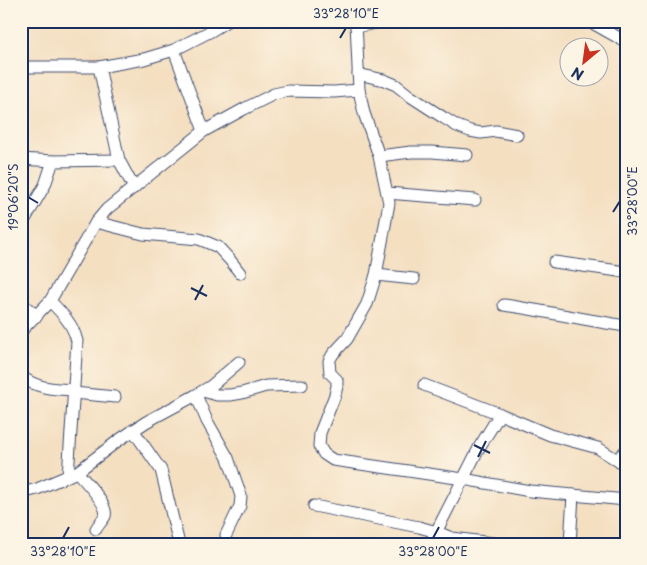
<svg xmlns="http://www.w3.org/2000/svg" width="647" height="565" viewBox="0 0 647 565" font-family="'Playpen Sans',sans-serif">
	<style>
		.lines { fill: none; stroke-linecap: round; stroke-linejoin: round }
		.minor-casing { stroke: #3c496d; stroke-width: 13 }
		.minor { stroke: #fff; stroke-width: 11 }
		.ticks { fill: none; stroke: #1b2f5e; stroke-width: 2 }
		.neatline { fill: none; stroke: #1b2f5e; stroke-width: 2 }
		.ticks-label { font-size: 12px; text-anchor: middle; fill: #1b2f5e }
	</style>
	<rect width="100%" height="100%" fill="#fcf5e5"/>
	<filter id="ink" filterUnits="userSpaceOnUse"><feTurbulence type="fractalNoise" baseFrequency=".02" numOctaves="2"/><feDisplacementMap in="SourceGraphic" scale="10" xChannelSelector="R" yChannelSelector="G"/><feConvolveMatrix kernelMatrix="1 2 1 2 8 2 1 2 1" color-interpolation-filters="sRGB"/></filter>
	<filter id="wash" filterUnits="userSpaceOnUse"><feTurbulence type="fractalNoise" baseFrequency=".0096" numOctaves="4" result="noise"/><feDisplacementMap in="SourceGraphic" scale="20" xChannelSelector="R" yChannelSelector="G"/><feGaussianBlur stdDeviation="1.12" result="paint"/><feColorMatrix in="noise" values="0 0 0 0 0 0 0 0 0 0 0 0 0 0 0 0 0 1.4 0 .05"/><feComposite in="paint" operator="in"/></filter>
	<g filter="url(#wash)">
		<rect width="100%" height="100%" fill="#f4dfc1"/>
	</g>
	<g filter="url(#ink)">
		<g class="lines">
			<defs>
				<g id="minor">
					<polyline points="356,21 359,90 364,113 379,156 389,203 376,275 367,304 347,339 333,354 329,361 330,373 337,380 337,386 335,395 320,433 319,446 324,454 333,460 463,479 530,491 626,500"/>
					<polyline points="589,21 626,42"/>
					<polyline points="356,27 386,21"/>
					<polyline points="21,67 99,67 144,59 174,50 211,31 227,21"/>
					<polyline points="99,67 119,160 134,188"/>
					<polyline points="358,74 384,80 396,85 410,96 444,118 457,126 470,131 481,133 496,131 517,135"/>
					<polyline points="204,131 244,109 274,94 288,91 334,92 359,90"/>
					<polyline points="379,156 411,152 432,152 467,155"/>
					<polyline points="21,159 53,161 119,160"/>
					<polyline points="387,193 475,200"/>
					<polyline points="96,222 143,234 199,239 218,247 230,260 240,273"/>
					<polyline points="21,226 45,185 53,161"/>
					<polyline points="554,262 626,272"/>
					<polyline points="376,275 414,279"/>
					<path d="M50 301C62 313 73 324 77 341L68 476"/>
					<polyline points="21,303 37,316"/>
					<path d="M504 305C545 311 585 320 626 326"/>
					<polyline points="21,331 50,301 96,222 107,209 204,131 174,50"/>
					<path d="M21 376C37 389 55 389 74 390"/>
					<polyline points="424,385 500,414"/>
					<polyline points="203,391 217,395 230,395 242,393 266,386 302,385"/>
					<polyline points="74,393 115,397"/>
					<polyline points="196,395 207,421 228,458 241,496 240,506 226,535"/>
					<polyline points="133,430 161,470 179,544"/>
					<polyline points="617,460 626,450"/>
					<path d="M77 472C84 480 109 505 105 516 103 520 98 525 96 529"/>
					<polyline points="21,493 37,489 77,472 119,440 146,422 196,395 211,386 239,362"/>
					<polyline points="314,506 419,527 437,532 452,538 501,544"/>
					<polyline points="430,544 480,446 500,414 550,435 598,448 617,460 626,468"/>
					<polyline points="570,544 573,495"/>
				</g>
			</defs>
			<use href="#minor" class="minor-casing"/>
			<use href="#minor" class="minor"/>
		</g>
	</g>
	<path class="ticks" d="M340 38 346 28M28 197 38 203M613 212 620 201M191 288 207 296M195 300 203 285M474 445 490 453M478 457 486 441M63 538 69 527M433 538 439 527"/>
	<rect width="647" height="565" fill="none" stroke="#fcf5e5" stroke-width="55"/>
	<g transform="translate(584 62) rotate(209)"><circle r="24" fill="#fcf5e5" stroke="#a2a6af"/>
	<path d="M0-4L9 19L0 12L-9 19Z" fill="#c8321e"/>
	<text y="-8" font-size="14" font-weight="bold" text-anchor="middle" fill="#1b2f5e">N</text>
	</g>
	<rect x="28" y="28" width="592" height="510" class="neatline"/>
	<g class="ticks-label">
		<text x="346" y="18">33°28'10"E</text>
		<text transform="translate(14 197) rotate(-90)" y="4">19°06'20"S</text>
		<text transform="translate(633 201) rotate(-90)" y="4">33°28'00"E</text>
		<text x="63" y="556">33°28'10"E</text>
		<text x="433" y="556">33°28'00"E</text>
	</g>
</svg>
